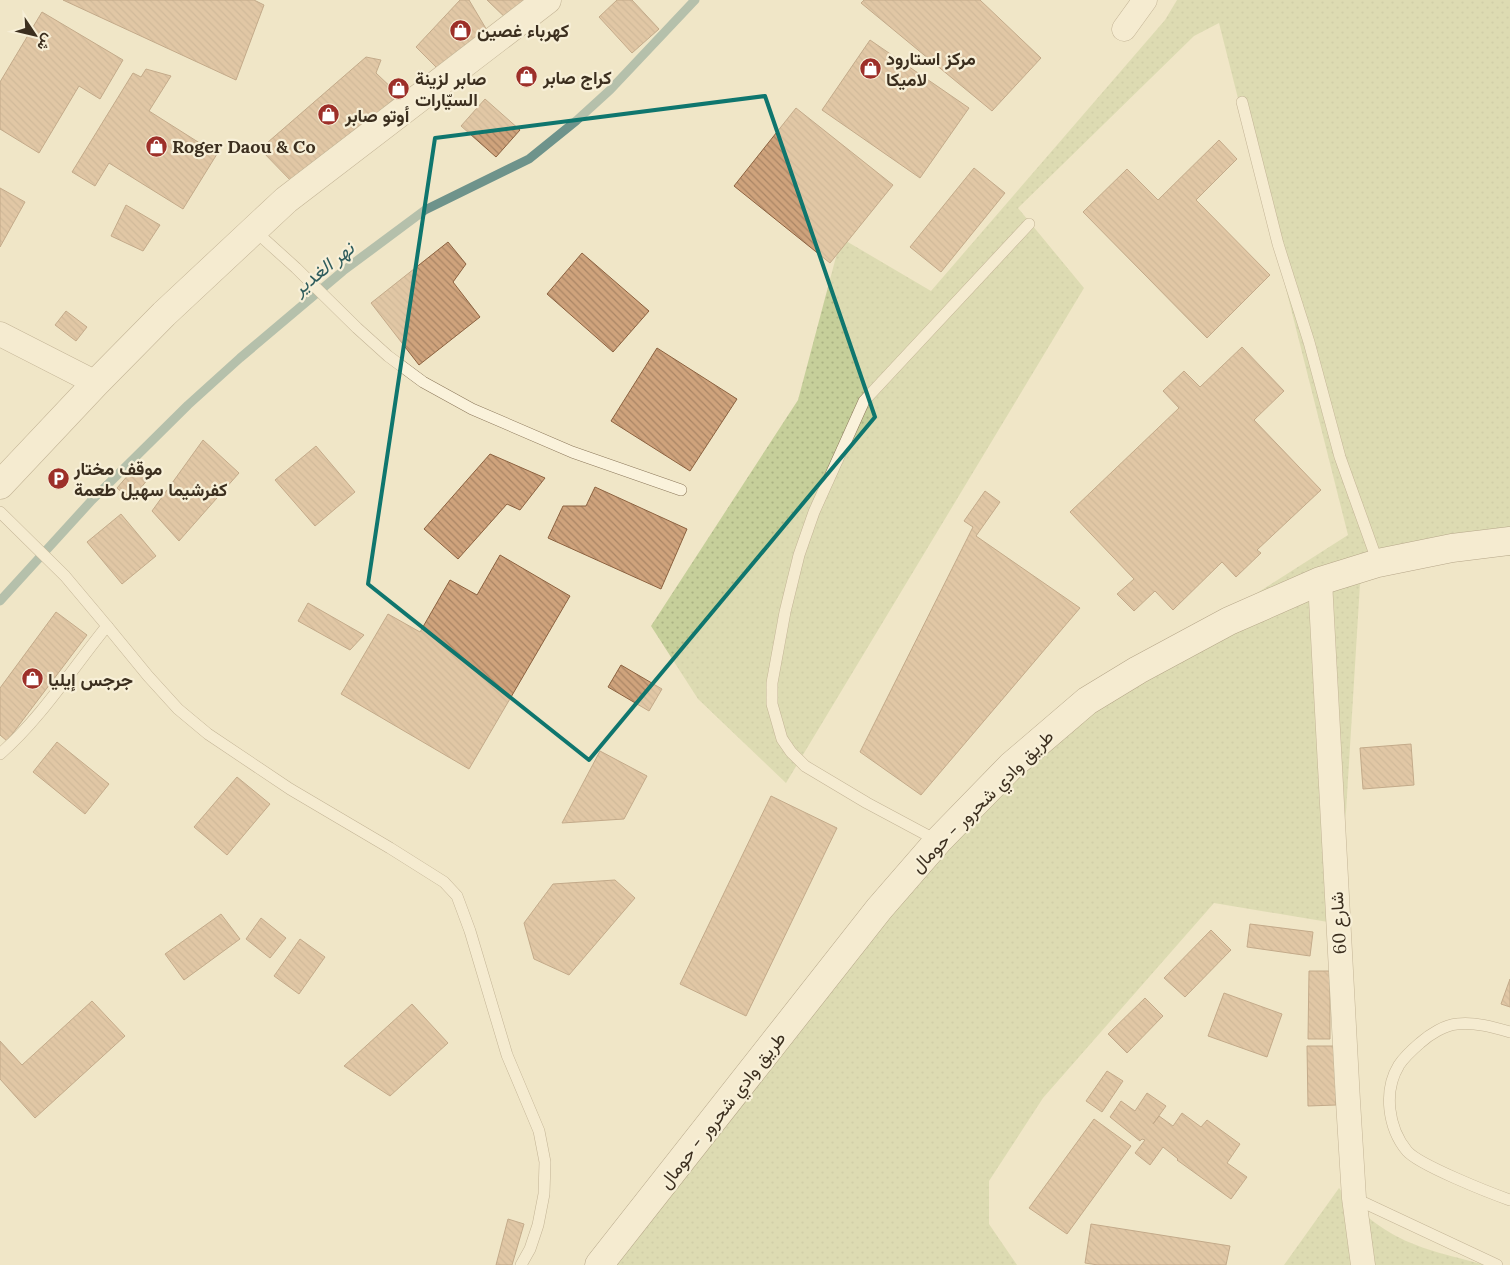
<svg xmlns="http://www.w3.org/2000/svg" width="1510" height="1265" viewBox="0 0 1510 1265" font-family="Lora,Vazirmatn,serif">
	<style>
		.grass { fill: url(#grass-dots) }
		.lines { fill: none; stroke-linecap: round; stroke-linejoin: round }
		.stream { stroke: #6e938b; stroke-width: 9 }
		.building { fill: url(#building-back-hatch); stroke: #8c6240 }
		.service-casing { stroke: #8c785b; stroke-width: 12 }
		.minor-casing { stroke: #8c785b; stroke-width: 25 }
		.tertiary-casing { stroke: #8c785b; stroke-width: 29 }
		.secondary-casing { stroke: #6e593e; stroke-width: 29 }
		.service { stroke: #faf2db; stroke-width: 11 }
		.minor { stroke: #faf2db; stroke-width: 24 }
		.tertiary { stroke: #faf2db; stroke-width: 28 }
		.secondary { stroke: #faf2db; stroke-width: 28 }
		.marked { fill: none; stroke: #0f766e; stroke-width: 4; stroke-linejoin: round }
		.labels { text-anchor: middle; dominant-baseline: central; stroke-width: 4.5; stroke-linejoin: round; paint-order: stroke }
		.poi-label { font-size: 18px; font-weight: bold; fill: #3c2f1f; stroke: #f7efd7; text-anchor: start }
		.street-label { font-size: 18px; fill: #3c2f1f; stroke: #f7efd7 }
		.water-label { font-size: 19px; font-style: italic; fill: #2e5c5c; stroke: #f7efd7 }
	</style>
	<defs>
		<pattern id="grass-dots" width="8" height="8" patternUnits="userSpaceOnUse" patternTransform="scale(1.25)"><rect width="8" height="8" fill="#c6cf9a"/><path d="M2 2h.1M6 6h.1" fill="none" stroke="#abb284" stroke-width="1.8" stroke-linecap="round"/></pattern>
		<pattern id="building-back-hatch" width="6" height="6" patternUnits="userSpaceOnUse" patternTransform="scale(1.25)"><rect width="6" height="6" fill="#cfa37c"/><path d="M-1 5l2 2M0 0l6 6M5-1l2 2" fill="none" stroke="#a98565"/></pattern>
	</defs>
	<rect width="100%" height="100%" fill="#f0e6c7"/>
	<g class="grass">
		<polygon points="1177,0 1510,0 1510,556 1496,553 1380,571 1360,584 1346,812 1328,922 1214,903 1043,1098 989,1181 989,1224 1017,1265 585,1265 901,871 1099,694 1348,535 1219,23 1194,36 1018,208 1084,288 786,783 698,699 651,626 798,400 841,238 931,291 1165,20"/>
		<path d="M1339 1188C1385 1242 1420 1248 1486 1265H1284Z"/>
	</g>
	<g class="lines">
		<polyline class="stream" points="0,601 92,500 188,405 240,358 343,271 425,210 529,159 576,121 610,90 695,0"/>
	</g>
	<g class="building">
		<polygon points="63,0 254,0 264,5 236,80"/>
		<polygon points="460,0 469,0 488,32 441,72 416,47"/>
		<polygon points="487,0 534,0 512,24"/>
		<polygon points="617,0 632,0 659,29 632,53 599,17"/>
		<polygon points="864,0 980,0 1041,58 992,111 861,3"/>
		<polygon points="42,12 123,60 100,99 79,86 39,153 0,129 0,82"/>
		<polygon points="870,40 969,108 920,178 822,110"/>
		<polygon points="366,57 381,60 376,73 399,95 293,183 260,149"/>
		<polygon points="146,69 171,76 149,111 217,154 183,209 109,163 95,186 72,172 133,73 141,77"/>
		<polygon points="485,99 520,130 496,157 461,126"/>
		<polygon points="796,108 893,185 830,263 734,186"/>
		<polygon points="1219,140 1237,159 1196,200 1270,275 1207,338 1083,212 1127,169 1158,200"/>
		<polygon points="974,168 1005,193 941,272 910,247"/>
		<polygon points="0,188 25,202 0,247"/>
		<polygon points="126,205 160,225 143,251 111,236"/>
		<polygon points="448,242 466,264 453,282 480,317 419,365 371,303"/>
		<polygon points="582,253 649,311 613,352 547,294"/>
		<polygon points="66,311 87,327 76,341 55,325"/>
		<polygon points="1242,347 1284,391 1254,420 1321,490 1257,550 1261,553 1236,577 1222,562 1173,610 1155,591 1134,611 1117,594 1134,579 1070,512 1179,408 1163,391 1184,371 1200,387"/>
		<polygon points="657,348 737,399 690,471 611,421"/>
		<polygon points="203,440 239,473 179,541 152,511"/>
		<polygon points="316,446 355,492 315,526 275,480"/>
		<polygon points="490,454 545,478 520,510 507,504 458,559 424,529"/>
		<polygon points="135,467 148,479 131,500 117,488"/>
		<polygon points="595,487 687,529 661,589 548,538 563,506 586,506"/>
		<polygon points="985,491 1000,502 976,536 1080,608 921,795 860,752 973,527 964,521"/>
		<polygon points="121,514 156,556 122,584 87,542"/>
		<polygon points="500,555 570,596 469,769 341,694 388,614 420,632 450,580 477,595"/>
		<polygon points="308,603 364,635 350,650 298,621"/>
		<polygon points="56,612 87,635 7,741 0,735 0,688"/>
		<polygon points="621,665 662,689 649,711 608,687"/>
		<polygon points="57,742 109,784 85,814 33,772"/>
		<polygon points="1411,744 1414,785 1363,789 1360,748"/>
		<polygon points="600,751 647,776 624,819 562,823"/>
		<polygon points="237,777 270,804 227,855 194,827"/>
		<polygon points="771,796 837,828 746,1016 680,984"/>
		<polygon points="615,880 635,898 569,975 534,959 524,923 553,884"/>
		<polygon points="221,914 240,939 184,980 165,954"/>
		<polygon points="261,918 286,938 270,958 246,939"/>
		<polygon points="1250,924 1313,932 1310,956 1247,947"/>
		<polygon points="1211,930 1231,950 1185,997 1164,978"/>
		<polygon points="300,939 325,957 299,994 274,976"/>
		<polygon points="1309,971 1330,971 1330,1039 1308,1039"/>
		<polygon points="1510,979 1510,1007 1501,1004"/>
		<polygon points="1224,993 1282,1014 1267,1057 1208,1036"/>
		<polygon points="1145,998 1163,1016 1127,1053 1108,1034"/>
		<polygon points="92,1001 125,1036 35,1118 0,1079 0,1041 22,1065"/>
		<polygon points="412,1004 448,1043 390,1096 344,1066"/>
		<polygon points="1307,1046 1335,1046 1336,1105 1308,1106"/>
		<polygon points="1107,1071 1123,1081 1102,1112 1086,1101"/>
		<polygon points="1147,1093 1166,1106 1153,1124 1159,1116 1173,1126 1182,1113 1201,1127 1207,1120 1240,1144 1227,1163 1247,1177 1231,1199 1177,1160 1178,1159 1163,1147 1150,1165 1135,1153 1145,1140 1142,1139 1140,1141 1110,1117 1121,1101 1135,1111"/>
		<polygon points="1094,1119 1131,1146 1067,1234 1029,1208"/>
		<polygon points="508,1219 524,1224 512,1265 496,1265"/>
		<polygon points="1091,1224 1230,1246 1226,1265 1098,1265 1085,1263"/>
	</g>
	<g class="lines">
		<defs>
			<g id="service">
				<polyline points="1242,102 1278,244 1309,342 1340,457 1378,563"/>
				<polyline points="254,230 296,268 357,328 388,356 423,382 472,409 572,452 681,490"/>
				<path d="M0 512 65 576 107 626C72 669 42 717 0 754"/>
				<polyline points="107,626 148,676 178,709 208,734 290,789 390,848 444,882 457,896 470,931 507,1055 539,1131 545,1162 544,1194 538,1225 530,1249 521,1265"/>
				<polyline points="938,841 867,803 805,766 791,752 782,739 772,704 772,683 785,612 799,555 814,512 864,401 1029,224"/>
				<path d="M1510 1032C1493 1027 1475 1022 1457 1024 1445 1025 1430 1034 1420 1043 1413 1049 1405 1056 1399 1065 1383 1091 1388 1128 1407 1151 1419 1165 1490 1193 1510 1200"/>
				<polyline points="1354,1198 1497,1265"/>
			</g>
			<g id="minor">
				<polyline points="1124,29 1145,0"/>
				<polyline points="0,334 96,383"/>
				<polyline points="1320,581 1348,1101 1354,1198 1363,1265"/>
			</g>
			<polyline id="tertiary" points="0,485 96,383 164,314 286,200 547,0"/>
			<polyline id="secondary" points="599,1265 879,909 938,841 1011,766 1087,701 1138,670 1229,621 1320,581 1378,563 1452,548 1510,541"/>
		</defs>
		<use href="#service" class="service-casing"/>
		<use href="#minor" class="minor-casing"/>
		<use href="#tertiary" class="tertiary-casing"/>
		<use href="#secondary" class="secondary-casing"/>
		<use href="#service" class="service"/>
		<use href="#minor" class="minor"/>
		<use href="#tertiary" class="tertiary"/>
		<use href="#secondary" class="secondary"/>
	</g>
	<path d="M0 0H1510V1265H0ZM765 96 875 417 589 760 368 584 435 138Z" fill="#f0e6c7" fill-opacity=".55" fill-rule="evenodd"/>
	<path class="marked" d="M765 96 875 417 589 760 368 584 435 138Z"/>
	<defs>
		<symbol id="shop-disc" viewBox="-11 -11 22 22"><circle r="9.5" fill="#9d2f29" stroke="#f7efd7"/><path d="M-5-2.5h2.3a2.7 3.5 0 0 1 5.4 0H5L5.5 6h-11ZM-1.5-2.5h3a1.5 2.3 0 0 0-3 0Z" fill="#fff"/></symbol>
		<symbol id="parking-disc" viewBox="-11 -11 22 22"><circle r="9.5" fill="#9d2f29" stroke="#f7efd7"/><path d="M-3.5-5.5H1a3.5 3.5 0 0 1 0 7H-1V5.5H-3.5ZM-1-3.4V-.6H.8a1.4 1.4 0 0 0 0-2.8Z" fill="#fff"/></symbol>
	</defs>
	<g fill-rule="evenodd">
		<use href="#shop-disc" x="448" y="18" width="25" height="25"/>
		<use href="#shop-disc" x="858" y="56" width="25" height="25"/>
		<use href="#shop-disc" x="514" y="64" width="25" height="25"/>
		<use href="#shop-disc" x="386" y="76" width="25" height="25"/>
		<use href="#shop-disc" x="316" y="102" width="25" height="25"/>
		<use href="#shop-disc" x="144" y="134" width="25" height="25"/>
		<use href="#parking-disc" x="46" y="466" width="25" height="25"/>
		<use href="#shop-disc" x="20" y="666" width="25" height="25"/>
	</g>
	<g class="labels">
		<g class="poi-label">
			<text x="477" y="30">كهرباء غصين</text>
			<text x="886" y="58">مركز استارود<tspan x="886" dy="21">لاميكا</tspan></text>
			<text x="543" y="77">كراج صابر</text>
			<text x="415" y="78">صابر لزينة<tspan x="415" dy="21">السيّارات</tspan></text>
			<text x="345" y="115">أوتو صابر</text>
			<text x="172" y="146">Roger Daou &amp; Co</text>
			<text x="74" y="468">موقف مختار<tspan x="74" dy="21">كفرشيما سهيل طعمة</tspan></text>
			<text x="48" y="679">جرجس إيليا</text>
		</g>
		<g class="street-label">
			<text transform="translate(982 801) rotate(-45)">طريق وادي شحرور - حومال</text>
			<text transform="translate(1338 923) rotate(-93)">شارع 60</text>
			<text transform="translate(722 1110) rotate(-52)">طريق وادي شحرور - حومال</text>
		</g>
		<g class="water-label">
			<text transform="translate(323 268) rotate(-39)">نهر الغدير</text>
		</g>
	</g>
	<g transform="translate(35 35) rotate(125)" stroke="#f7efd7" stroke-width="4" paint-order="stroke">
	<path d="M0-4L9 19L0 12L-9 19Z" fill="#3c2f1f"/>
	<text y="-8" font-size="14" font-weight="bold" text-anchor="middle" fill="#3c2f1f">ش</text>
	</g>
</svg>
